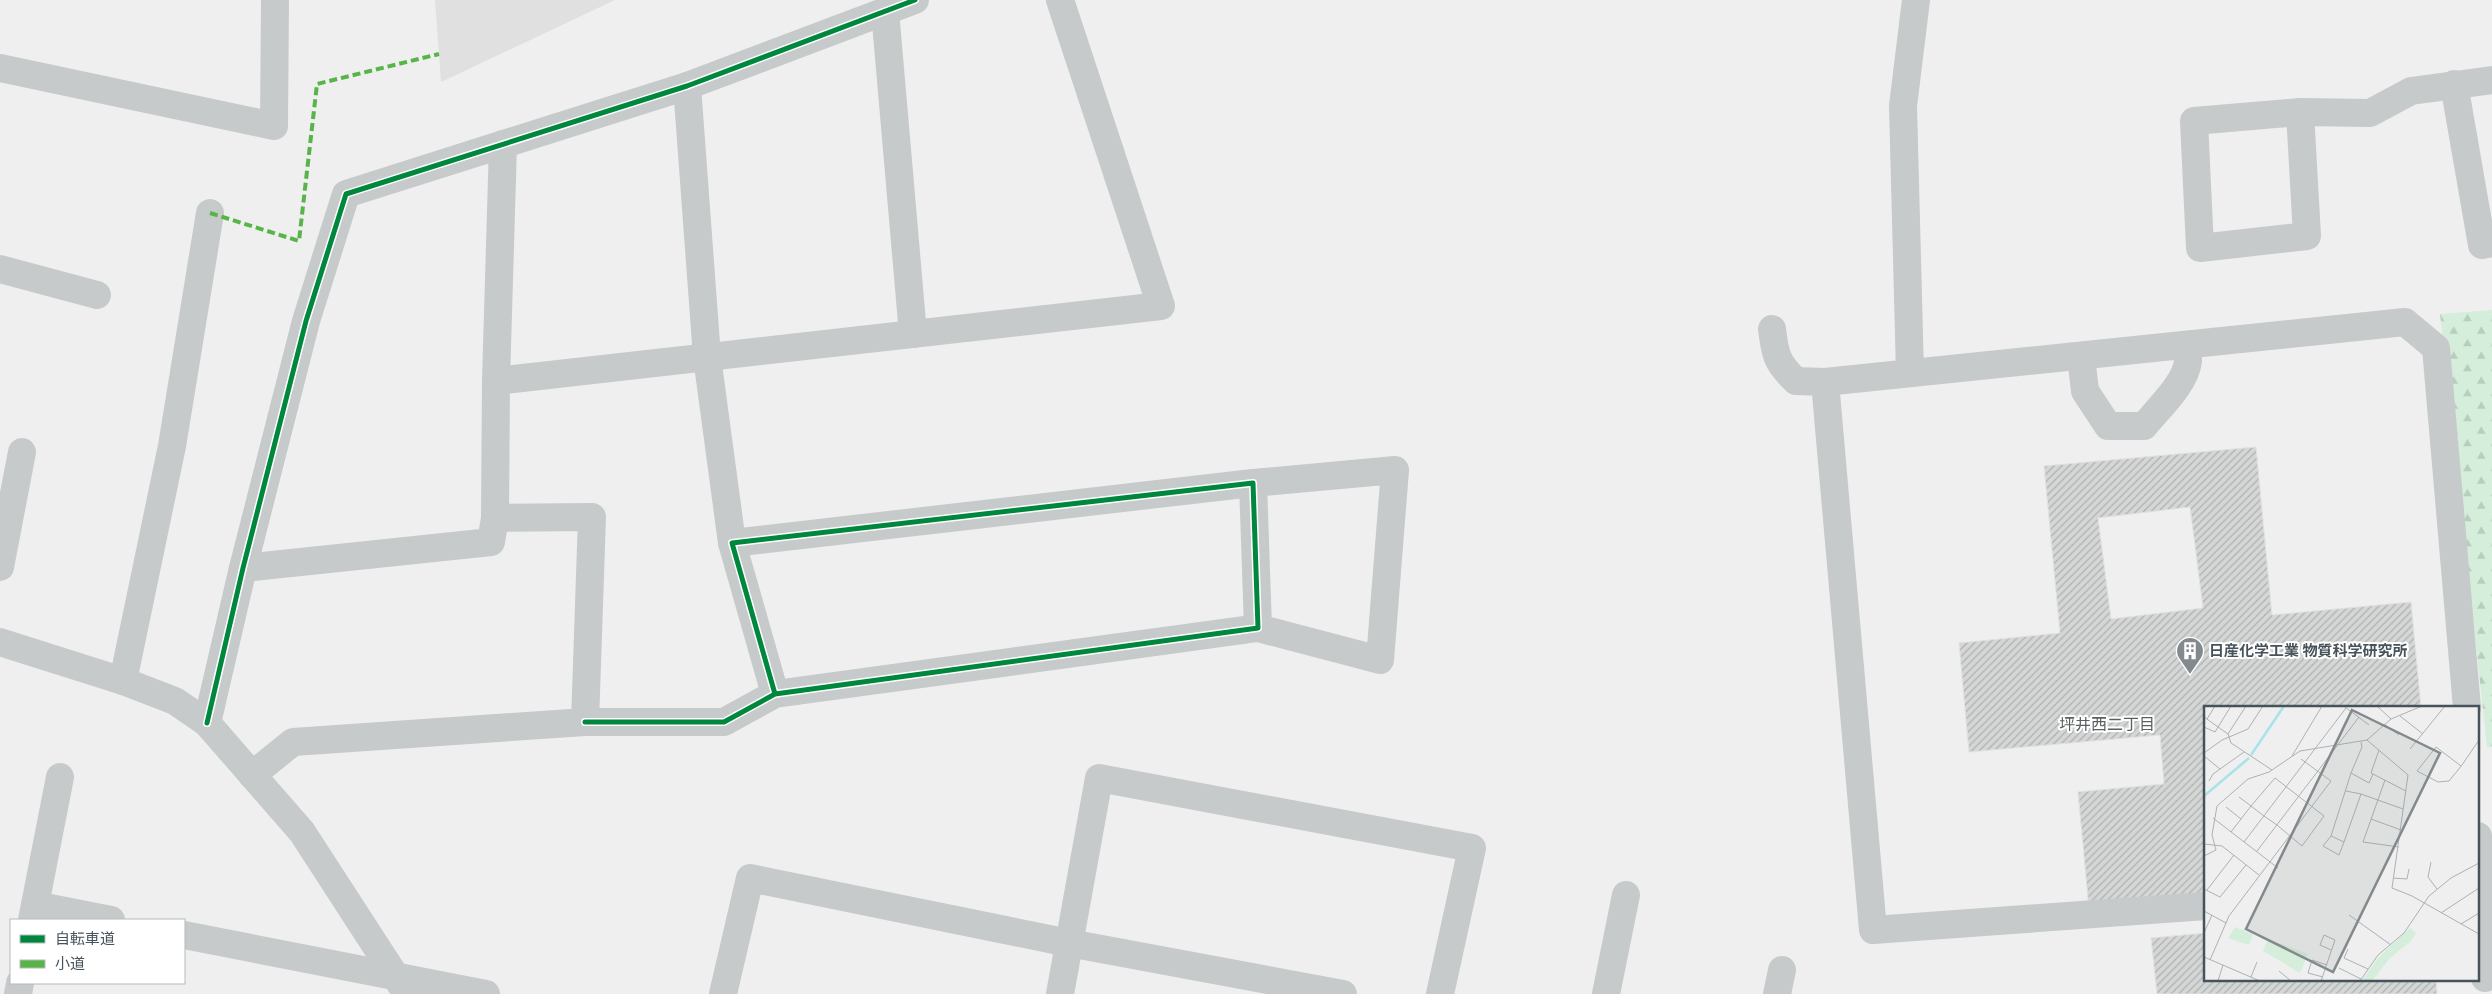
<svg xmlns="http://www.w3.org/2000/svg" width="2492" height="994" viewBox="0 0 2492 994" font-family="Figtree,'Noto Sans JP',sans-serif">
	<style>
		.education { fill: #e1e0e0 }
		.forest { fill: url(#forest-firs) }
		.building { fill: url(#building-hatch); stroke: #e0e1e2; fill-rule: evenodd }
		.lines { fill: none; stroke-linecap: round; stroke-linejoin: round }
		.minor { stroke: #c6cacb; stroke-width: 28 }
		.quiet { stroke: #57b448; stroke-width: 4; stroke-dasharray: 8 4; stroke-linecap: butt }
		.cycleway-casing { stroke: #fff; stroke-width: 8 }
		.cycleway { stroke: #00873e; stroke-width: 5 }
		.labels { text-anchor: middle; dominant-baseline: central; stroke-width: 4; stroke-linejoin: round; paint-order: stroke }
		.poi-label { font-size: 15px; font-weight: bold; fill: #47535a; stroke: #fff; text-anchor: start }
		.neighbourhood-label { font-size: 16px; fill: #5b5f62; stroke: #fff }
		.inset-river { fill: none; stroke: #aae2ea; stroke-width: 2.5 }
		.inset-road { fill: none; stroke: #acb1b3; stroke-width: 1 }
		.view { fill: #828a8e; fill-opacity: 0.15; stroke: #828a8e; stroke-width: 2.5 }
		.inset-edge { fill: none; stroke: #47535a; stroke-width: 2.5 }
	</style>
	<defs>
		<pattern id="forest-firs" width="22" height="20" patternUnits="userSpaceOnUse" patternTransform="scale(1.25)"><rect width="22" height="20" fill="#d4eedb"/><path d="M5 1l3.5 6h-7zM16 11l3.5 6h-7z" fill="#b7cebe"/></pattern>
		<pattern id="building-hatch" width="6" height="6" patternUnits="userSpaceOnUse" patternTransform="scale(1.25)"><rect width="6" height="6" fill="#d5d7d7"/><path d="M-1 1l2-2M0 6l6-6M5 7l2-2" fill="none" stroke="#afb1b1"/></pattern>
	</defs>
	<rect width="100%" height="100%" fill="#efefef"/>
	<polygon class="education" points="435,0 615,0 441,82"/>
	<polygon class="forest" points="2492,310 2492,747 2487,747 2440,314"/>
	<g class="building">
		<path d="M2256 447 2272 615 2411 602 2421 708H2206V898L2089 909 2078 792 2164 784 2160 735 1969 752 1959 643 2060 633 2044 466ZM2190 507 2203 608 2111 619 2098 518Z"/>
		<polygon points="2206,933 2206,980 2436,980 2437,994 2157,994 2151,938"/>
	</g>
	<g class="lines">
		<g class="minor">
			<polyline points="885,11 913,334"/>
			<polyline points="0,68 274,126 275,0"/>
			<polyline points="2454,84 2482,245 2492,243"/>
			<polyline points="687,86 707,357 732,543"/>
			<polyline points="2300,112 2307,236 2200,248 2194,121 2300,112 2370,113 2411,91 2492,80"/>
			<polyline points="0,269 97,295"/>
			<path d="M1772 329C1775 355 1777 363 1796 381L1825 382 2405 322 2436 348 2467 708"/>
			<path d="M2081 356 2085 391 2108 426H2144C2158 409 2186 383 2188 361 2188 356 2187 350 2186 345"/>
			<polyline points="1910,373 1903,106 1916,0"/>
			<polyline points="496,381 1161,306 1060,0"/>
			<polyline points="1825,382 1873,930 2206,906"/>
			<polyline points="1253,483 1395,470 1380,660 1258,628"/>
			<polyline points="0,567 22,452"/>
			<polyline points="243,568 491,542 495,518 496,381 503,144"/>
			<polyline points="0,642 123,681 175,701 207,723 302,832 407,994"/>
			<polyline points="123,681 172,446 210,213"/>
			<polyline points="585,722 724,722 775,694 1258,628 1253,483 732,543 775,694"/>
			<polyline points="207,723 243,568 306,321 346,194 687,86 915,0"/>
			<polyline points="252,775 293,742 585,722 592,517 495,518"/>
			<polyline points="2478,836 2483,886 2485,978"/>
			<polyline points="35,905 111,920"/>
			<polyline points="32,920 60,777"/>
			<polyline points="184,935 486,994"/>
			<polyline points="18,994 20,983"/>
			<polyline points="723,994 750,878 1069,943 1343,994"/>
			<polyline points="1060,994 1099,778 1472,848 1440,994"/>
			<polyline points="1606,994 1626,895"/>
			<polyline points="1777,994 1782,970"/>
		</g>
		<polyline class="quiet" points="210,213 299,241 317,84 439,54"/>
		<defs>
			<g id="cycleway">
				<polyline points="585,722 724,722 775,694 1258,628 1253,483 732,543 775,694"/>
				<polyline points="207,723 243,568 306,321 346,194 687,86 915,0"/>
			</g>
		</defs>
		<use href="#cycleway" class="cycleway-casing"/>
		<use href="#cycleway" class="cycleway"/>
	</g>
	<defs>
		<symbol id="building-pin" viewBox="-11 -11 22 30"><path d="M0 17L-7.5 6A9.5 9.5 0 1 1 7.5 6Z" fill="#828a8e" stroke="#fff"/><path d="M-4-6H4V6H1V3H-1V6H-4ZM-2.5-4.3h1.7v1.8h-1.7ZM.8-4.3h1.7v1.8H.8ZM-2.5-1h1.7V.8h-1.7ZM.8-1h1.7V.8H.8Z" fill="#fff"/></symbol>
	</defs>
	<g fill-rule="evenodd">
		<use href="#building-pin" x="2174" y="635" width="32" height="43"/>
	</g>
	<g class="labels">
		<g class="poi-label">
			<text x="2209" y="651">日産化学工業 物質科学研究所</text>
		</g>
		<g class="neighbourhood-label">
			<text x="2107" y="724">坪井西二丁目</text>
		</g>
	</g>
	<g transform="translate(2204 706)">
		<rect width="275" height="275" fill="#efefef"/>
		<path d="M206 222 212 227 207 235 185 253 168 275H158L175 251Z" fill="#d4eedb"/>
		<path d="M31 221 49 228 45 239 24 232ZM64 233 104 248 96 267 59 245Z" fill="#d4eedb"/>
		<path class="inset-river" d="M47 49 80 0M0 90 45 52"/>
		<path class="inset-road" d="M173 0 187 13M141 1 165 19M196 10 219 28M0 11 24 28 27 37 68 64M3 13 11 0M180 18 195 29M0 21 11 26 27 0M24 28 42 0M163 34 204 69 188 182 208 190 275 228M157 36 158 41 147 67 165 77 169 68M206 43 241 0M175 44 167 67 202 85M0 47 18 34 44 23 59 0M0 50 16 63M88 50 118 0M257 60 232 41 213 65 234 76 245 75 258 59 275 34M181 74 159 136 195 141M5 75 9 68 40 46M142 85 157 88 140 136 127 130 147 67M157 88 199 103M22 101 37 113M9 112 74 162M167 113 197 124M27 126 47 100 71 72 120 110 98 140 73 119 60 110 47 100 35 91M127 130 119 140 135 149 140 136M40 136 142 2M0 138 18 140 55 169M53 145 155 11M0 150 12 144 8 129 13 100 44 73 65 66 96 45 163 34 187 13 218 0M227 156 224 171 233 183M189 172 203 173 205 163M0 183 16 191 42 159M3 184 30 149M0 205 22 217M237 207 275 182M145 209 187 239M257 218 275 207M0 227 8 209M144 243 140 252 164 263M0 251 56 275M6 254 25 210 127 75 97 53M135 262 157 273M75 265 87 275M47 271 53 256M119 271 104 267 108 254 123 259M14 275 19 259M117 275 131 234 120 229 116 239 127 244M156 275 174 249 200 227 225 190 247 172 275 157"/>
		<path class="view" d="M148 4 236 47 129 266 42 223Z"/>
		<rect width="275" height="275" class="inset-edge"/>
	</g>
	<rect x="10" y="919" width="175" height="65" fill="#ffffff" stroke="#b5babd"/>
	<rect x="20" y="935" width="25" height="8" fill="#00873e" stroke="#b5babd"/>
	<text x="55" y="944" font-size="15" fill="#47535a">自転車道</text>
	<rect x="20" y="960" width="25" height="8" fill="#57b448" stroke="#b5babd"/>
	<text x="55" y="969" font-size="15" fill="#47535a">小道</text>
</svg>
